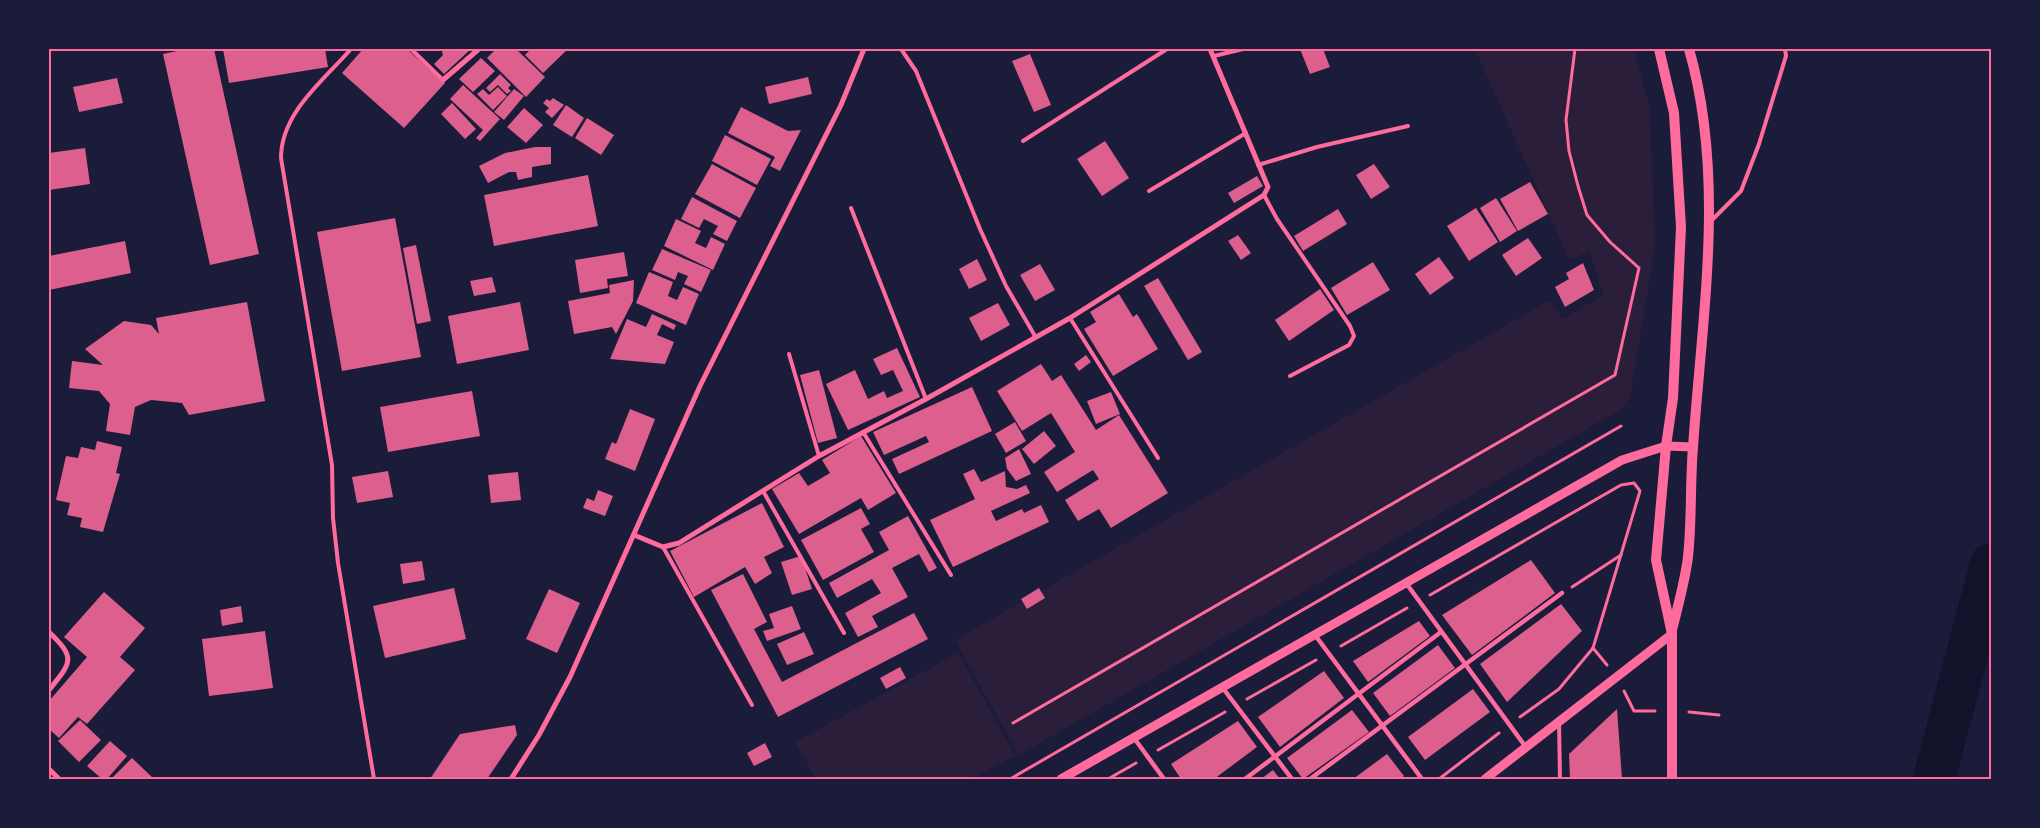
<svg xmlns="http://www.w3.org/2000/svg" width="2040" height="828" viewBox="0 0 2040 828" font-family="Montserrat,sans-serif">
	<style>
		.green { fill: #2a1e3b }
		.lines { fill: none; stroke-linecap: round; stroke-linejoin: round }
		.river { stroke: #12122b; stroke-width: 42 }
		.building { fill: #dd5f8e }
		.path { stroke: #ff6b9d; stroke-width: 3 }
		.service { stroke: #ff6b9d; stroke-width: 4 }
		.pedestrian { stroke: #ff6b9d; stroke-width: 4.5 }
		.minor { stroke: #ff6b9d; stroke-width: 5 }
		.tertiary { stroke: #ff6b9d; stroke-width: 9 }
		.secondary { stroke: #ff6b9d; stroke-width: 10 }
		.neatline { fill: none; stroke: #ff6b9d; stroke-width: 2 }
	</style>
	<rect width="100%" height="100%" fill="#1b1b3a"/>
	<g class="green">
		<polygon points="1475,49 1634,49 1650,109 1655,247 1630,397 1620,410 1019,755 955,640 1550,300 1562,319 1604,295 1589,251 1569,260"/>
		<polygon points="958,653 1015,756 971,779 816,779 795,742"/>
	</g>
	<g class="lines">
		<polyline class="river" points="1934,779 1991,564"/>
	</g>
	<g class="building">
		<polygon points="186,49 214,49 259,254 210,265 163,54"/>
		<polygon points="223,49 325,49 328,67 229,83"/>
		<polygon points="363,49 407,49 445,83 404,128 342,73"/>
		<polygon points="445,49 471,49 444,74 434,64 443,55 442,52"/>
		<polygon points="496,49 516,49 545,77 526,97 487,58"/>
		<polygon points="531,49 568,49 543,73 525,55"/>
		<polygon points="1300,49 1323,49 1330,67 1310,74"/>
		<polygon points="1030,54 1051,105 1034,112 1012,61"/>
		<polygon points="481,58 495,71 473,92 459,79"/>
		<polygon points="500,74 511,85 508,88 511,91 507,94 498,85 490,92 486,88"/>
		<polygon points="808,77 812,94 769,104 765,87"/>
		<polygon points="117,78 123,103 79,112 73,87"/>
		<polygon points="463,85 500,119 480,141 476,138 483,130 450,99"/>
		<polygon points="498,87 507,96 493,110 477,94 483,89 489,95"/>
		<polygon points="514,89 524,96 504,120 494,112"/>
		<polygon points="553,98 564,105 552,118 545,112 549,108 543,103 547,99 550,101"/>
		<polygon points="452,103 476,129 465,139 441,114"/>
		<polygon points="566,105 584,118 572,137 553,125"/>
		<polygon points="741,107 788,131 801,130 780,171 770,166 775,157 728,133"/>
		<polygon points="524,108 543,125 526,143 507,127"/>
		<polygon points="587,118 614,135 601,155 575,138"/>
		<polygon points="725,135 771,159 757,185 712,161"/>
		<polygon points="1105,141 1129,178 1102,196 1077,159"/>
		<polygon points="535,147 551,147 551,164 532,167 532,177 518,180 516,172 509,172 488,183 479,166 505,153"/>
		<polygon points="85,148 90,184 49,190 49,153"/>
		<polygon points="712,164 756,188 740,218 695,194"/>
		<polygon points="1374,164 1390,187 1371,199 1356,175"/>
		<polygon points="588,175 598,226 494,246 484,195"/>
		<polygon points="1257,176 1263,186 1234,203 1228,193"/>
		<polygon points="1530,182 1548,214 1518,231 1500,199"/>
		<polygon points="692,197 737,221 727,241 713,234 718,226 704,219 699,228 681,219"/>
		<polygon points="1496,198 1517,231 1500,242 1480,208"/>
		<polygon points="1476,208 1498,242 1469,261 1447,226"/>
		<polygon points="1338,209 1347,224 1303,251 1294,236"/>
		<polygon points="395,218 421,357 342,371 317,232"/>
		<polygon points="676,219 701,231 695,243 706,248 711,237 725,244 713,270 664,246"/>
		<polygon points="1238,235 1251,253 1241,260 1228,241"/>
		<polygon points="1528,238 1542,258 1516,276 1502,255"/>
		<polygon points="125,241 131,273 49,290 49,256"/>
		<polygon points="416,245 431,321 417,324 403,248"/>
		<polygon points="662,249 711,270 701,292 684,284 688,276 678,272 675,280 652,270"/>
		<polygon points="624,252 628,276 607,279 608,288 580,293 575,260"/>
		<polygon points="1439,257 1454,278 1430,295 1415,274"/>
		<polygon points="977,259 987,280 969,289 959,269"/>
		<polygon points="1373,262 1390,290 1347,315 1331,288"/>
		<polygon points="1583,263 1594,290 1565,307 1555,287 1569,279 1566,273"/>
		<polygon points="1040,264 1055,290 1035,301 1020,275"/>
		<polygon points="649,272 673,282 668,296 677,300 683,287 699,294 686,325 636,303"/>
		<polygon points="492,277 496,292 474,296 470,281"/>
		<polygon points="1158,278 1202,352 1188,360 1144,286"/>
		<polygon points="634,280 633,301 616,334 612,327 574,334 568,301 610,293 609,285"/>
		<polygon points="1320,289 1334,310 1289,341 1275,320"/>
		<polygon points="1119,294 1133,317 1137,314 1158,349 1113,376 1084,329 1096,322 1090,312"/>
		<polygon points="247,302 265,401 189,415 182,403 151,400 135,407 130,435 106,431 110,404 99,391 69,388 72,361 103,365 85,349 124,321 151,325 159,334 156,318"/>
		<polygon points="520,302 529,350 457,364 448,316"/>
		<polygon points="998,303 1010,325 981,341 969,318"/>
		<polygon points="652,314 676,325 674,330 662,324 657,335 674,342 665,364 610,359 627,319 646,327"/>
		<polygon points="897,348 920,397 848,430 826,384 855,370 868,399 884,391 887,398 903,391 893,370 881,375 873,359"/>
		<polygon points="1086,355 1091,362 1079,371 1074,364"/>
		<polygon points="1041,364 1052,381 1061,375 1096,430 1119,415 1168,493 1111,528 1099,509 1078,521 1065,500 1099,479 1093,470 1057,492 1044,472 1075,452 1051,413 1022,431 997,391"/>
		<polygon points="819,370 837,438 818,443 800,375"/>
		<polygon points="972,387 992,431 899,474 892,459 929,442 926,436 884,455 873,432"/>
		<polygon points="472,391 480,436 388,452 380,407"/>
		<polygon points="1111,392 1120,414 1096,424 1087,401"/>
		<polygon points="630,409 655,419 635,471 605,459 612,442 616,444"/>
		<polygon points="1015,422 1026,441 1006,453 995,434"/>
		<polygon points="1044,431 1056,446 1034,464 1022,449"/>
		<polygon points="861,436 896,493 868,510 861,498 799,534 772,489 799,473 808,486 830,473 822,460"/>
		<polygon points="97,441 122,447 116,473 120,474 103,532 80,527 82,518 67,515 70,503 56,500 66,456 78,458 81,447 95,450"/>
		<polygon points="1019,449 1031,474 1016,481 1007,469 1005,458"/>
		<polygon points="974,469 981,482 1005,471 1006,487 1017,489 1026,485 1030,493 991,511 996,521 1022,509 1024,513 1041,505 1049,522 953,567 930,520 975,499 963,474"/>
		<polygon points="388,471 393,497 357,503 352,477"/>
		<polygon points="518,472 521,500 491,503 488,475"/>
		<polygon points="598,490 613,496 605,516 583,508 587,498 594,501"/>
		<polygon points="762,503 784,547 764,557 772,573 755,584 745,567 694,597 670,551"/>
		<polygon points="861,508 870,524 861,529 874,552 823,580 801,540"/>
		<polygon points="908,516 937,568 929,572 919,554 892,568 908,597 872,616 878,627 858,637 845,613 881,593 872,579 837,598 829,583 889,550 879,532"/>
		<polygon points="801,556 812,589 792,595 781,562"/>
		<polygon points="1531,560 1555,593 1472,655 1442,615"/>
		<polygon points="422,561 425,580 403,584 400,564"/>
		<polygon points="743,574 767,622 754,629 782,682 914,613 928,639 778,717 711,590"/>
		<polygon points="454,588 466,639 385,658 373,606"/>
		<polygon points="1039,588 1045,598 1027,609 1021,599"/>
		<polygon points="549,589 580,603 557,653 526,639"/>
		<polygon points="104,592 145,628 120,657 135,670 87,724 78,717 59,738 49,729 49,701 87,657 64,637"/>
		<polygon points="1561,604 1582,631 1507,702 1480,664"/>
		<polygon points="241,606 243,622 222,626 220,610"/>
		<polygon points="792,606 801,629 767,641 763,631 774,628 769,614"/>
		<polygon points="1419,621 1430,636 1368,682 1353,661"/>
		<polygon points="265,631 273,688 209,696 202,639"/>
		<polygon points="804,632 814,654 787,665 777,644"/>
		<polygon points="1438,645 1455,668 1390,716 1373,693"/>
		<polygon points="900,667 906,678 886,689 880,678"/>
		<polygon points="1324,671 1344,698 1280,747 1258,717"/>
		<polygon points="1473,689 1490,712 1425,760 1408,737"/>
		<polygon points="1617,709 1622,779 1570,779 1569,754"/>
		<polygon points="1352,710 1369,732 1303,779 1287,758"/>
		<polygon points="80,720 101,740 79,762 58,741"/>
		<polygon points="1238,721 1257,747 1214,779 1181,779 1171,764"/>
		<polygon points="515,725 517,735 487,779 430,779 460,734"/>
		<polygon points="110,741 127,756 107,779 102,779 87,766"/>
		<polygon points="765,743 772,757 754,766 747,753"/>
		<polygon points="1387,754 1404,776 1400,779 1353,779"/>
		<polygon points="132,758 154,779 111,779"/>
		<polygon points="1273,770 1280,779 1261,779"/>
	</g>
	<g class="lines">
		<g class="path">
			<polyline points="1572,587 1621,555"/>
			<polyline points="1430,595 1621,485 1634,483 1640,491 1593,648 1559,689 1520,717"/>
			<polyline points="1341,646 1407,608"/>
			<polyline points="1593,648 1607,665"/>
			<polyline points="1624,691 1634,711 1655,711"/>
			<polyline points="1247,699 1316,660"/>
			<polyline points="1689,712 1719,715"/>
			<polyline points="1013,723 1615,375 1639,268 1610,242 1587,215 1578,186 1569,151 1566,120 1575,49"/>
			<polyline points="1158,750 1225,712"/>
			<polyline points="1010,779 1621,426"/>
			<polyline points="1108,779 1136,763"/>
			<polyline points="1439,779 1499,733"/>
		</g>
		<g class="service">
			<path d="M351 49C323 81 281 113 281 158L332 465 333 518 338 563 374 779"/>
			<polyline points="411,49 443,80"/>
			<polyline points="901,49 916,71 980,229 1006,286 1035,336"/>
			<polyline points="1214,56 1243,49"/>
			<polyline points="1023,141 1167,49"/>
			<polyline points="1258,165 1317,147 1408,126"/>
			<polyline points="1149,191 1246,133"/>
			<polyline points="1264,195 1277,219 1350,326 1354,336 1349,345 1290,376"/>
			<polyline points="851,208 926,399"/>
			<polyline points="1711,221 1741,191 1759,144 1786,56 1785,49"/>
			<polyline points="1070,318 1158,458"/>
			<polyline points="789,354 819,456"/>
			<polyline points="863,432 951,575"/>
			<polyline points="763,491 844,633"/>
			<polyline points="663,547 752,705"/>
			<polyline points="1559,722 1560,779"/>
		</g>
		<g class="pedestrian">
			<polyline points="1406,583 1525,746"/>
			<polyline points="1315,635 1422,779"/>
			<polyline points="1222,687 1292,779"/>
			<polyline points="1134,738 1164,779"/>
			<polyline points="1245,779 1441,632"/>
			<polyline points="1310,779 1562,593"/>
		</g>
		<g class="minor">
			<polyline points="443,80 479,49"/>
			<polyline points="634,535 663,547 679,543 819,456 926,399 1070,318 1264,195 1268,187 1210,49"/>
			<path d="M49 632C76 658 72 662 49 690"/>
			<polyline points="49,769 59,779"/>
			<polyline points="511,779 539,735 570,677 700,386 841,105 864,49"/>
		</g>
		<g class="tertiary">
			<polyline points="1061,779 1622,460 1666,446 1693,447"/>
			<polyline points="1485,779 1672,634"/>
		</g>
		<g class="secondary">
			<polyline points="1659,49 1674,113 1681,227 1673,398 1666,446 1656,560 1672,634 1672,779"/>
			<path d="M1672 630C1678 606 1685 581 1688 557 1692 520 1690 483 1693 447 1702 316 1726 178 1689 49"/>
		</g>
	</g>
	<rect width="2040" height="828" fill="none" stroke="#1b1b3a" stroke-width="100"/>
	<rect x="50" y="50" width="1940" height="728" class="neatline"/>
</svg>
